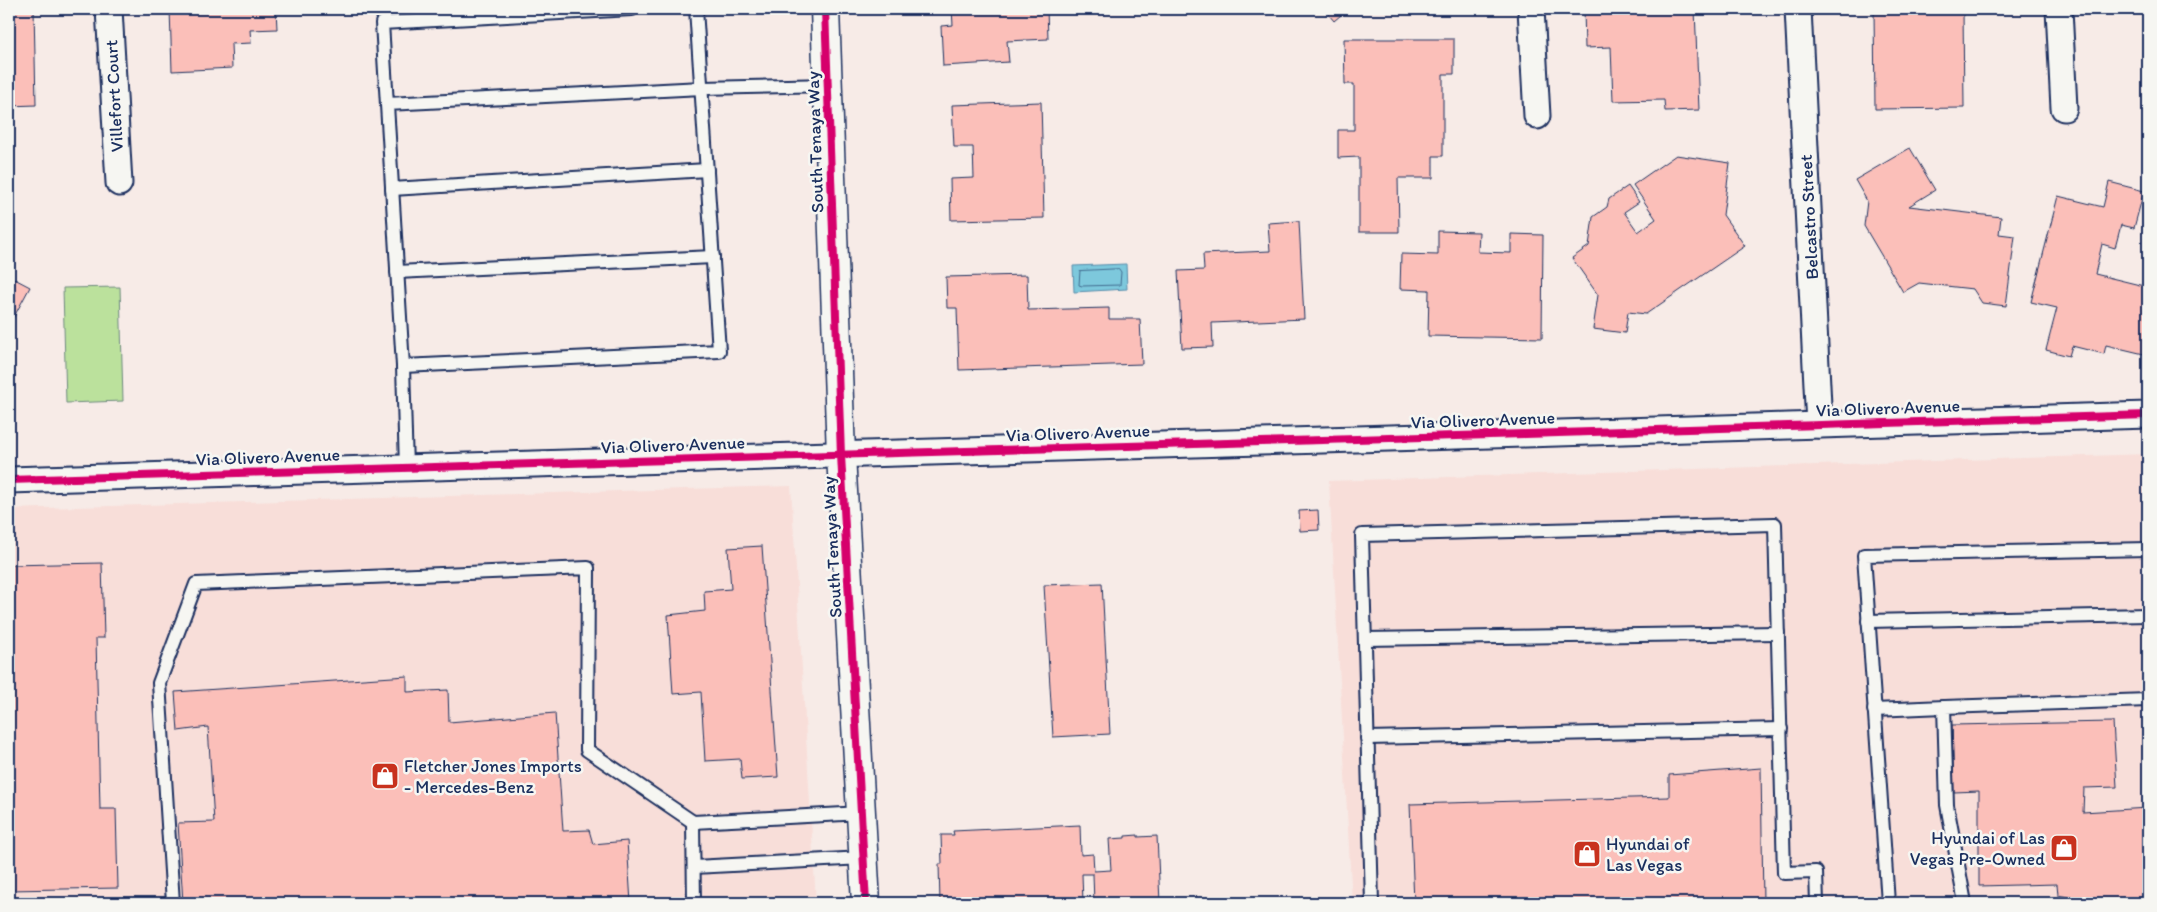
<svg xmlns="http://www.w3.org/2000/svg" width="2157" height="912" viewBox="0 0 2157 912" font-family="Itim,sans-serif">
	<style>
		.built { fill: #f8ded9 }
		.green { fill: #bbe19c; stroke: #6b887d }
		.water { fill: #7dc8dc; stroke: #568baa }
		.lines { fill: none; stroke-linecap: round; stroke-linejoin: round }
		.shore { stroke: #426c90; stroke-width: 1 }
		.building { fill: #fbbfb9; stroke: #1b2f5e }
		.service-casing { stroke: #1b2f5e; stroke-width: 16 }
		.minor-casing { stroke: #1b2f5e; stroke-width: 29 }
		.tertiary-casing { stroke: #1b2f5e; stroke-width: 31 }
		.service { stroke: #f6f6f2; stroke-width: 12 }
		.minor { stroke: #f6f6f2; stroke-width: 25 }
		.tertiary { stroke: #f6f6f2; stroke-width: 28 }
		.cycleway-casing { stroke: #f6f6f2; stroke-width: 11 }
		.cycleway { stroke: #d6006c; stroke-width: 8 }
		.labels { text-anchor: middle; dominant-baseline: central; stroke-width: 5; stroke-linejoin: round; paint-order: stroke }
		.street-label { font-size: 18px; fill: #1b2f5e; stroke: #f6f6f2 }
		.poi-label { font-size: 18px; fill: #1b2f5e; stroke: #f6f6f2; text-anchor: start }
	</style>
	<rect width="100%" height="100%" fill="#f7ebe7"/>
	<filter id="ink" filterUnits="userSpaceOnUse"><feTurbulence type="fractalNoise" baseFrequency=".02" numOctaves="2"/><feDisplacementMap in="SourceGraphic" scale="10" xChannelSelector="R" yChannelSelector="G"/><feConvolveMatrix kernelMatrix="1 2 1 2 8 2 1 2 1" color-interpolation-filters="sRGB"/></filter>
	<g filter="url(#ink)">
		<g class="built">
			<polygon points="2148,454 2148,903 1352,903 1329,481"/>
			<polygon points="791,486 816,903 9,903 9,509"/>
		</g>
		<polygon class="green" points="120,287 123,401 66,403 63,288"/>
		<polygon class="water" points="1126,264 1127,289 1074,292 1073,266"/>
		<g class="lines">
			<polygon class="shore" points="1119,269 1121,272 1120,285 1082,286 1079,285 1080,271"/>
		</g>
		<g class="building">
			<polygon points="9,9 34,9 36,105 9,106"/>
			<polygon points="170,9 276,9 277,29 250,30 251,43 231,44 232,68 172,71"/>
			<polygon points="952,9 1047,9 1048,39 1007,41 1009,62 943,66 941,26 953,25"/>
			<polygon points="1324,9 1348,9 1334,21"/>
			<polygon points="1584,9 1695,9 1699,110 1665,111 1664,100 1613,101 1611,47 1585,48"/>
			<polygon points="1874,9 1963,9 1964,108 1875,109"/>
			<polygon points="1344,39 1454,39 1454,74 1443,74 1443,156 1433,156 1433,178 1398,178 1399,232 1359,232 1359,157 1338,158 1338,130 1354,130 1354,84 1345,84"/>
			<polygon points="1041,102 1044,218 951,220 950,179 974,178 973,147 954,147 952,105"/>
			<polygon points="1910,148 1935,190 1909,206 2001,217 1999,234 2015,236 2006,306 1982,303 1973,289 1919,283 1903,292 1864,226 1867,201 1855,180"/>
			<polygon points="1676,155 1730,163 1723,215 1745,246 1646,314 1628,312 1625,333 1593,329 1598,295 1572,258 1589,246 1593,217 1607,207 1609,199 1628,186 1639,202 1624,212 1638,232 1656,219 1633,185"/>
			<polygon points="2109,182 2144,191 2134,228 2121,225 2115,248 2102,244 2095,274 2148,287 2148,355 2106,345 2104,354 2072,346 2069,356 2046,350 2057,308 2031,302 2058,196 2103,207"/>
			<polygon points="1299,221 1304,319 1212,323 1213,347 1182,348 1178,271 1204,270 1203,254 1270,251 1268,223"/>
			<polygon points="1438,231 1479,232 1478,252 1511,253 1511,234 1543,235 1542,338 1428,336 1429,290 1400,289 1401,254 1438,255"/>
			<polygon points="1027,275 1028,310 1109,308 1109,319 1140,319 1142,364 959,370 957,308 947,308 946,277"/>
			<polygon points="9,276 30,287 9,326"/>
			<polygon points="1318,510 1319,530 1300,531 1299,511"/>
			<polygon points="762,546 778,777 742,779 740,759 705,761 701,692 673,694 668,615 705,611 704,591 731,589 728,548"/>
			<polygon points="102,563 104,638 96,638 100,809 116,809 118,888 9,890 9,565"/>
			<polygon points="1102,583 1110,734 1053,737 1044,585"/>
			<polygon points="407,676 407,692 448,690 449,722 555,713 563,831 589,830 593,844 627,841 631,903 183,903 178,823 214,822 208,727 178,731 175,692"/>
			<polygon points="2113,722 2117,787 2084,788 2083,812 2148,808 2148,903 2081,903 2078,899 2058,895 2057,884 1979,886 1979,791 1954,792 1952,725"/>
			<polygon points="1761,768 1763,903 1414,903 1410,804 1669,797 1669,775"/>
			<polygon points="1080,825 1081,855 1093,854 1094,871 1111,870 1109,839 1125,838 1125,836 1138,835 1138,837 1157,836 1160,903 1094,903 1093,874 1082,874 1083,903 940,903 939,864 942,864 941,835 954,835 953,831"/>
		</g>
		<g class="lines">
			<defs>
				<g id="service">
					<polyline points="387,104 702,88 828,85"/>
					<polyline points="392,189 707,170"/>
					<polyline points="397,272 713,257"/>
					<polyline points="403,366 719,351 696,9"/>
					<polyline points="406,468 403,366 382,23 632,9"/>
					<polyline points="1868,621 2148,615"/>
					<polyline points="1365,639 1778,633"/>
					<polyline points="1874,710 1944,707"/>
					<polyline points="1367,738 1781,729"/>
					<polyline points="693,822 694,903"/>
					<polyline points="694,867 863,858"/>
					<polyline points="173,903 159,683 196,584 588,568 587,750 693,822 862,813"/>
					<polyline points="1372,903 1362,535 1775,524 1784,873 1816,872 1817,903"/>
					<polyline points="1888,903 1864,555 2148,549"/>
					<polyline points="1965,903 1947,805 1944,707 2148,700"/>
				</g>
				<g id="minor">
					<polyline points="109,9 119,183"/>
					<polyline points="1531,9 1537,116"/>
					<polyline points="1798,9 1819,425"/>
					<polyline points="2059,9 2064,108"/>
					<polyline points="9,480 2148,415"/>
				</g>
				<polyline id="tertiary" points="825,9 841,455 866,903"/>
			</defs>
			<use href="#service" class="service-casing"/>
			<use href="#minor" class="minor-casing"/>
			<use href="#tertiary" class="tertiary-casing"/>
			<use href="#service" class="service"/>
			<use href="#minor" class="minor"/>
			<use href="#tertiary" class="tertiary"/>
			<defs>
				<g id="cycleway">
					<polyline points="825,9 841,455 866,903"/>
					<polyline points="9,480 2148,415"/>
				</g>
			</defs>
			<use href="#cycleway" class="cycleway-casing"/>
			<use href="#cycleway" class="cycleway"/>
		</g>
	</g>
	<defs>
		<symbol id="shop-square" viewBox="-11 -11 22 22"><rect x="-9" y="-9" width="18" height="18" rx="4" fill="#c8321e" stroke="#f6f6f2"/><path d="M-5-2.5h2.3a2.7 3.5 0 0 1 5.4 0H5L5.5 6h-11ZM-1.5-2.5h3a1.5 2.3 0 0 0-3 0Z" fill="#fff"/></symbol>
	</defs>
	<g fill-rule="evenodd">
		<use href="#shop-square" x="369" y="760" width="32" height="32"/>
		<use href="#shop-square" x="2048" y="832" width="32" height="32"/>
		<use href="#shop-square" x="1571" y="838" width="32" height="32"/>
	</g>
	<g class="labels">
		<g class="street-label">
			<text transform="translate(114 96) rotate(-93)">Villefort Court</text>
			<text transform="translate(815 142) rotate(-92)">South Tenaya Way</text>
			<text transform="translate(1809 217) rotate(-93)">Belcastro Street</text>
			<text transform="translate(1888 408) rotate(-2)">Via Olivero Avenue</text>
			<text transform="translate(1483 420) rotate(-2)">Via Olivero Avenue</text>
			<text transform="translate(1078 433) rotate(-2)">Via Olivero Avenue</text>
			<text transform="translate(673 445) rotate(-2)">Via Olivero Avenue</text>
			<text transform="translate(268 457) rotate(-2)">Via Olivero Avenue</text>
			<text transform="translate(832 547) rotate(-93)">South Tenaya Way</text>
		</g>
		<g class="poi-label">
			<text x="404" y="766">Fletcher Jones Imports<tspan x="404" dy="21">- Mercedes-Benz</tspan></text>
			<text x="2045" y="838" text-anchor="end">Hyundai of Las<tspan x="2045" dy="21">Vegas Pre-Owned</tspan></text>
			<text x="1606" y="844">Hyundai of<tspan x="1606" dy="21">Las Vegas</tspan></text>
		</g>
	</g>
	<rect width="2157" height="912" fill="none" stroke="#f6f6f2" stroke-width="30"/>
	<rect x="15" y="15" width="2127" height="882" fill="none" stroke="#1b2f5e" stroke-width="2" filter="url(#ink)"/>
</svg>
